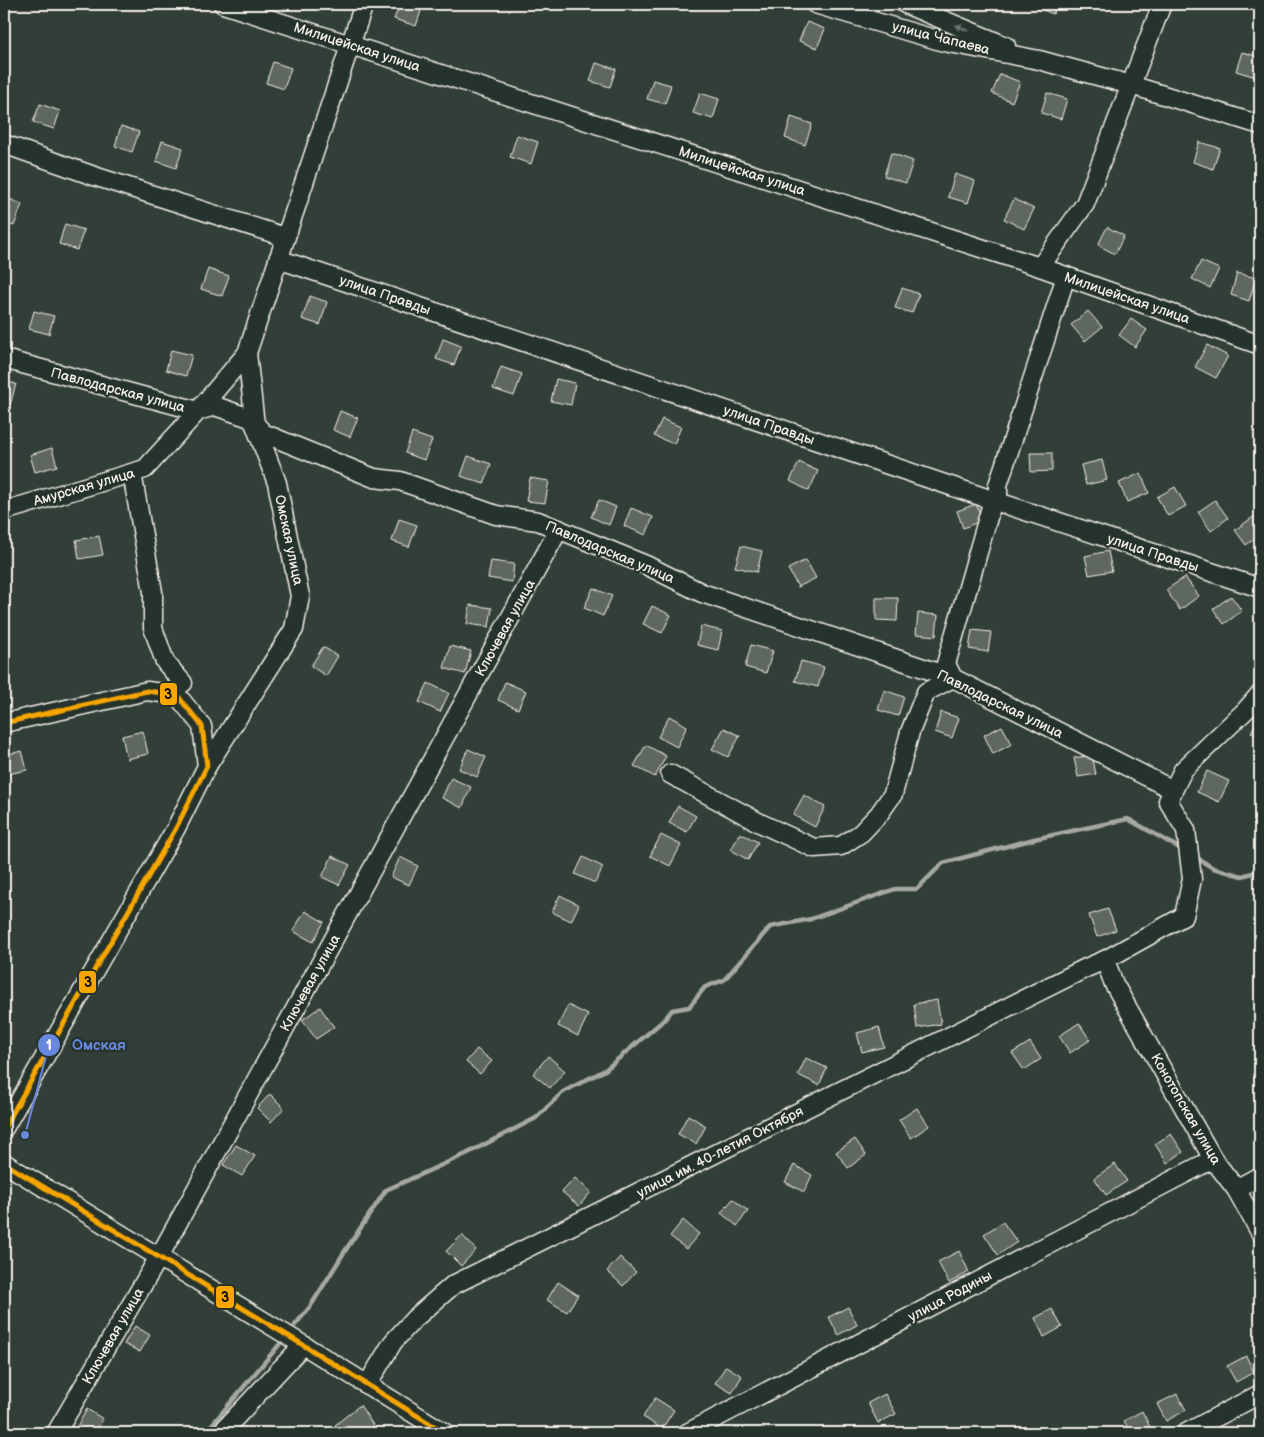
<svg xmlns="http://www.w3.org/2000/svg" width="1264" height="1437" viewBox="0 0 1264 1437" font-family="'Balsamiq Sans',sans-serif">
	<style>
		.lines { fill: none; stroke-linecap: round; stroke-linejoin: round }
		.stream { stroke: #a6a9a1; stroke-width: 4.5 }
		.building { fill: #5f6861; stroke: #f4f1e8 }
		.minor-casing { stroke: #f4f1e8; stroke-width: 21 }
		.minor { stroke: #26332d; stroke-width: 18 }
		.bus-1-casing { stroke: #26332d; stroke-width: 9 }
		.bus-1 { stroke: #f7a600; stroke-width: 5 }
		.oneway { fill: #6e766e }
		.labels { text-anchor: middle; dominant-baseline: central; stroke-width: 4.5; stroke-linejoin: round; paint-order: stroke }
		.street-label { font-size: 14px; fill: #f4f1e8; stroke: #26332d }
		.leader { fill: none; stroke: #6887de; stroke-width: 2 }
		.callout-dot { fill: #6887de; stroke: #26332d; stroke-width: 2 }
		.mark-label { font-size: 15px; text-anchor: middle; font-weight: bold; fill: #fff }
		.callout-label { font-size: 15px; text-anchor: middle; font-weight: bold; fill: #6887de; stroke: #26332d; stroke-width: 4.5; stroke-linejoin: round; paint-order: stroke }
		.line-badge { stroke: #26332d; stroke-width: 2 }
		.pale-badge-label { font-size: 14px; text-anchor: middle; font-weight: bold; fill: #111 }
	</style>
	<rect width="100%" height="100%" fill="#323e38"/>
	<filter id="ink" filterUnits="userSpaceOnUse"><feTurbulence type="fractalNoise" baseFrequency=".02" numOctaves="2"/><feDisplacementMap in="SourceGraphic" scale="10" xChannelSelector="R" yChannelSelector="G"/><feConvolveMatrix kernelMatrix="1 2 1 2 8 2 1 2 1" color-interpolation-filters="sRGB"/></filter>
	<g filter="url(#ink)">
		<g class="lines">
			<g class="stream">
				<polyline points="1194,856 1213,868 1242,876 1260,871"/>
				<polyline points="295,1325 310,1307 345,1251 386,1190 466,1154 536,1118 563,1092 605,1070 665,1019 672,1010 689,1007 705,987 724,980 770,927 811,919 895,889 917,889 943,863 1034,839 1128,819 1183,850"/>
				<polyline points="205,1433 279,1345"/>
			</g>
		</g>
		<g class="building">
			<polygon points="400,4 418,4 423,5 416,26 394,19"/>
			<polygon points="1034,4 1057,4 1053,14 1033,6"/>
			<polygon points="807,22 825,29 817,48 799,41"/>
			<polygon points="1242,52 1260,57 1260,74 1259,78 1236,71"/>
			<polygon points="273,62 291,68 284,89 266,83"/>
			<polygon points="596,63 616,69 610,87 590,81"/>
			<polygon points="1000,74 1020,82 1012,102 992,93"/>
			<polygon points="653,80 671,85 665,104 647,99"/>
			<polygon points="700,93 719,99 713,119 693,113"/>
			<polygon points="1047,93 1067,99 1061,119 1041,113"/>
			<polygon points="40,104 60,111 54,129 33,122"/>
			<polygon points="791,117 812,124 805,145 785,138"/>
			<polygon points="121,126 139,132 132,152 115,146"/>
			<polygon points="517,135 538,142 531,164 510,157"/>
			<polygon points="162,141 183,148 176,168 156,161"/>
			<polygon points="1199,142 1220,148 1213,169 1193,162"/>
			<polygon points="891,153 913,161 906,183 884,176"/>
			<polygon points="955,174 975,181 968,203 948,197"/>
			<polygon points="4,197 22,204 14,226 4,222"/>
			<polygon points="1014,199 1034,209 1024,229 1004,219"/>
			<polygon points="65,224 84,230 77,250 59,244"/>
			<polygon points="1107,227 1124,236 1115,254 1098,245"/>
			<polygon points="1201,261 1219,269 1210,288 1192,279"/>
			<polygon points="208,269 229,276 222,296 201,289"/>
			<polygon points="1237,273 1256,278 1249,301 1231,295"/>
			<polygon points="902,288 919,294 912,313 895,308"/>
			<polygon points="310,296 327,302 320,325 302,319"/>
			<polygon points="34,311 54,316 49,334 29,329"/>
			<polygon points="1088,311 1102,327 1085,341 1071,325"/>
			<polygon points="1131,319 1147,330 1135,347 1119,335"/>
			<polygon points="443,339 461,346 454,365 436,359"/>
			<polygon points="1207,345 1228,356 1216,378 1195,367"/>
			<polygon points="171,350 192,355 186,376 166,370"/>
			<polygon points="501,367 522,374 514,396 493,389"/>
			<polygon points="556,379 575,383 571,405 551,401"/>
			<polygon points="4,381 16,384 10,405 4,403"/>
			<polygon points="340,411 358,418 350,437 333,430"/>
			<polygon points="662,419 681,427 674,444 654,436"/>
			<polygon points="412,433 432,440 424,460 405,453"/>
			<polygon points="52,448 57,466 35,472 30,455"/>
			<polygon points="1030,453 1052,453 1052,471 1031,472"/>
			<polygon points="468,456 491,464 484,484 461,476"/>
			<polygon points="1102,460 1107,480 1086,485 1081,465"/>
			<polygon points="799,462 818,471 809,491 790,481"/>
			<polygon points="1141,473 1149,493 1127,502 1119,483"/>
			<polygon points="530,478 549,481 545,503 526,501"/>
			<polygon points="1175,487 1186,506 1168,516 1157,497"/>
			<polygon points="599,500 616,507 609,525 591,517"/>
			<polygon points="1215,500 1228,518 1211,531 1198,512"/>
			<polygon points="976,504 983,520 963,528 957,511"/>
			<polygon points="631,508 653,517 646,535 624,526"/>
			<polygon points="1256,515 1260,521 1260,535 1246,545 1235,530"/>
			<polygon points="399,519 417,525 409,547 392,541"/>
			<polygon points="99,536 103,555 79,559 76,540"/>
			<polygon points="741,546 762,551 757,572 735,567"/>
			<polygon points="1108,551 1112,571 1089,575 1085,556"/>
			<polygon points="806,560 816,578 798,587 788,569"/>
			<polygon points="491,561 514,564 512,582 488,578"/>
			<polygon points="1185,577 1199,596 1180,610 1166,590"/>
			<polygon points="593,588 612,596 603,616 584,608"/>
			<polygon points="1231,596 1242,611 1224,624 1213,609"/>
			<polygon points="876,598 898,598 897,621 876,620"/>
			<polygon points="470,605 492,608 489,627 467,624"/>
			<polygon points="652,606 671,615 662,633 643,624"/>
			<polygon points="918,613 938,615 936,636 916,634"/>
			<polygon points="701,626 722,631 718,650 697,645"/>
			<polygon points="972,630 991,632 988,652 969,649"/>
			<polygon points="751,645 773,651 766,673 745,667"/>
			<polygon points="450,646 471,651 465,674 444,668"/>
			<polygon points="323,647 338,656 326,676 311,666"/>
			<polygon points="801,661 824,667 818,687 795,681"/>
			<polygon points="505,682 526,691 518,709 498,700"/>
			<polygon points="428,683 449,693 440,712 419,702"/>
			<polygon points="884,690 904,697 898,716 878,710"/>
			<polygon points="941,712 959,718 952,738 935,732"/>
			<polygon points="669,716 687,726 677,747 658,737"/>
			<polygon points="1260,716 1260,737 1251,732"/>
			<polygon points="1002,726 1012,744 993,754 984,735"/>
			<polygon points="724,728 740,736 728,757 712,749"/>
			<polygon points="143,731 148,754 127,759 122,736"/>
			<polygon points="646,745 666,756 655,777 634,766"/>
			<polygon points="468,749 486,757 477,777 459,769"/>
			<polygon points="22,751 27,770 8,774 4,755"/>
			<polygon points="1092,755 1096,774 1078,777 1074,758"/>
			<polygon points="1207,771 1229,781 1219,802 1197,792"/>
			<polygon points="451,778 471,787 462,808 442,798"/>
			<polygon points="804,795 825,807 815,827 793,815"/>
			<polygon points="678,806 696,816 687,832 669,823"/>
			<polygon points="740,833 758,842 748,860 731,850"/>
			<polygon points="661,835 681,845 670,866 650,856"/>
			<polygon points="332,856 350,865 339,885 322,877"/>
			<polygon points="400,857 418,866 409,885 391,877"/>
			<polygon points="583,857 603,867 595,883 575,874"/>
			<polygon points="560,895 579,905 571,921 552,912"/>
			<polygon points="1108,909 1116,930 1097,937 1089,915"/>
			<polygon points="305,911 324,922 313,942 293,931"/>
			<polygon points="937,1000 941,1024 917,1028 914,1004"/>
			<polygon points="568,1005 588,1015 578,1036 558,1026"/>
			<polygon points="320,1007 334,1027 316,1039 302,1020"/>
			<polygon points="1079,1023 1090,1040 1070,1053 1059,1036"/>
			<polygon points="879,1027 884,1047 862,1052 857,1033"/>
			<polygon points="1030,1042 1041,1059 1024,1070 1012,1053"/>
			<polygon points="477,1049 492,1061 480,1074 466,1062"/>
			<polygon points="548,1056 565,1071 550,1088 533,1074"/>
			<polygon points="806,1058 827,1068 819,1085 798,1075"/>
			<polygon points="270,1094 284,1108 271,1122 257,1108"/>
			<polygon points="917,1108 929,1126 911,1138 899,1120"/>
			<polygon points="688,1115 706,1126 696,1144 678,1134"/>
			<polygon points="1171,1134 1183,1152 1167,1163 1155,1144"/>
			<polygon points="855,1139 866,1155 848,1168 836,1152"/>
			<polygon points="236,1145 255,1156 242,1176 223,1165"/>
			<polygon points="1115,1164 1127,1181 1106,1195 1094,1178"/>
			<polygon points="794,1165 812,1175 804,1192 785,1182"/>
			<polygon points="575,1178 591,1192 579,1206 562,1192"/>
			<polygon points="733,1199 748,1211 737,1226 721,1213"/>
			<polygon points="683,1220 699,1234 686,1249 670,1236"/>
			<polygon points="1003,1222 1017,1242 998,1255 984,1234"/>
			<polygon points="462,1235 476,1250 461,1266 446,1251"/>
			<polygon points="959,1251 969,1272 949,1283 938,1262"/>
			<polygon points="620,1257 636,1272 623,1286 607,1271"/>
			<polygon points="558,1282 578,1295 567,1312 547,1300"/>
			<polygon points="848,1307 857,1325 838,1335 829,1317"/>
			<polygon points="1052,1309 1062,1327 1044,1337 1035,1318"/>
			<polygon points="135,1326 150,1335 140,1352 124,1344"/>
			<polygon points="1246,1356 1254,1372 1236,1382 1227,1366"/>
			<polygon points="726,1366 742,1376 732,1393 715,1383"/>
			<polygon points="885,1394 896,1414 878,1423 868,1403"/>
			<polygon points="1177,1394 1186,1410 1166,1421 1157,1404"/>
			<polygon points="655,1398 674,1410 662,1429 643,1417"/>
			<polygon points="360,1405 378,1433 340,1433 335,1425"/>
			<polygon points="87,1409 103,1419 95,1433 85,1433 76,1428"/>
			<polygon points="1142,1411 1152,1431 1147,1433 1131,1433 1124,1421"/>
		</g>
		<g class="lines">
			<defs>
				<g id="minor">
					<polyline points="223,4 1040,267 1260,345"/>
					<polyline points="815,4 944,42 1039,60 1131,85 1260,125"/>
					<polyline points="905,4 1006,46"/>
					<polyline points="4,144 94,176 285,237"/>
					<polyline points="278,259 998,502 1260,588"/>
					<polyline points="1040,267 1085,204 1162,4"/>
					<polyline points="4,359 198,411 215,406 250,418 263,433 374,478 400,481 496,515 538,521 646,565 702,593 953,678 1173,790"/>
					<polyline points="132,473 153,592 153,628 165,662 183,683"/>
					<polyline points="998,502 998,485 1066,276"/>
					<polyline points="4,511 145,469 198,411 247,353 364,4"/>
					<polyline points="1260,694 1246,710 1183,770 1168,801 1186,830 1192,879 1184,916 1105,960 1114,984 1213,1159 1236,1189 1260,1232"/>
					<polyline points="4,723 147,691 177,695 202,726 207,766 176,828 4,1128"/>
					<polyline points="207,766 294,629 300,596 277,483 255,425 247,353"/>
					<polyline points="670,774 760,823 814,848 841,846 861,833 879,814 893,794 910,732 926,692 953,678 946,664 993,500"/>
					<polyline points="4,1163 313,1351 445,1433"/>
					<polyline points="1236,1189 1260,1176"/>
					<polyline points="367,1385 393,1342 414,1319 453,1285 1086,968 1105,960"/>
					<polyline points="56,1433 159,1257 559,529"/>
					<polyline points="221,1433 303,1345"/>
					<polyline points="687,1433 1213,1159"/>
					<polyline points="1186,1433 1260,1394"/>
				</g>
			</defs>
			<use href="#minor" class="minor-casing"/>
			<use href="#minor" class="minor"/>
			<defs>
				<g id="bus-1">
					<polyline points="4,723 147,691 177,695 202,726 207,766 176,828 4,1128"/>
					<polyline points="4,1163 313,1351 445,1433"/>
				</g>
			</defs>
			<use href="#bus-1" class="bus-1-casing"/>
			<use href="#bus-1" class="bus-1"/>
		</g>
		<defs><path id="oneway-solid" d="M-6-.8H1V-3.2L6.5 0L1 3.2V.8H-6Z" transform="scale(1.25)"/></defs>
		<use class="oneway" href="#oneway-solid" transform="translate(962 28) rotate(-157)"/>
	</g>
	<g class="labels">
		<g class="street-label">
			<text transform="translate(941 38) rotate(14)">улица Чапаева</text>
			<text transform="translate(357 47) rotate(18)">Милицейская улица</text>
			<text transform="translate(742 171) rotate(18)">Милицейская улица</text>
			<text transform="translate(385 295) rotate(19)">улица Правды</text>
			<text transform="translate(1127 298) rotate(19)">Милицейская улица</text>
			<text transform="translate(118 390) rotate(15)">Павлодарская улица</text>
			<text transform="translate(769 425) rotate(19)">улица Правды</text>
			<text transform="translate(84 487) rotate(-16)">Амурская улица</text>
			<text transform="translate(289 540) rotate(78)">Омская улица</text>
			<text transform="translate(610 552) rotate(23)">Павлодарская улица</text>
			<text transform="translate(1153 553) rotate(18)">улица Правды</text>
			<text transform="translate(505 628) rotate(-61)">Ключевая улица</text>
			<text transform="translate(1000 704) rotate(26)">Павлодарская улица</text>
			<text transform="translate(310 983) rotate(-61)">Ключевая улица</text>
			<text transform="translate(1186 1109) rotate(60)">Конотопская улица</text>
			<text transform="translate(720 1152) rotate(-27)">улица им. 40-летия Октября</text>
			<text transform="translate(950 1296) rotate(-28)">улица Родины</text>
			<text transform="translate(113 1336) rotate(-60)">Ключевая улица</text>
		</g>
	</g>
	<path class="leader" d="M25 1135L49 1045"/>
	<g class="callout-dot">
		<circle cx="25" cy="1135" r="5"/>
		<circle cx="49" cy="1045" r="12"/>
	</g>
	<g class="mark-label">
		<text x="49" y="1050">1</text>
	</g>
	<g class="callout-label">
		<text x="99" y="1050">Омская</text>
	</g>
	<g class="line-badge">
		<rect x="159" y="682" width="19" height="24" rx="5" fill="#f7a600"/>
		<rect x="78" y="970" width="19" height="24" rx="5" fill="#f7a600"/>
		<rect x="215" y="1285" width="20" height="24" rx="5" fill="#f7a600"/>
	</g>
	<g class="pale-badge-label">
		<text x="168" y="699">3</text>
		<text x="88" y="987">3</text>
		<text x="225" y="1302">3</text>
	</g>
	<rect width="1264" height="1437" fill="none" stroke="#26332d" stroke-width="20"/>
	<rect x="10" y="10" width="1244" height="1417" fill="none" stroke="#f4f1e8" stroke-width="2" filter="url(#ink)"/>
</svg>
